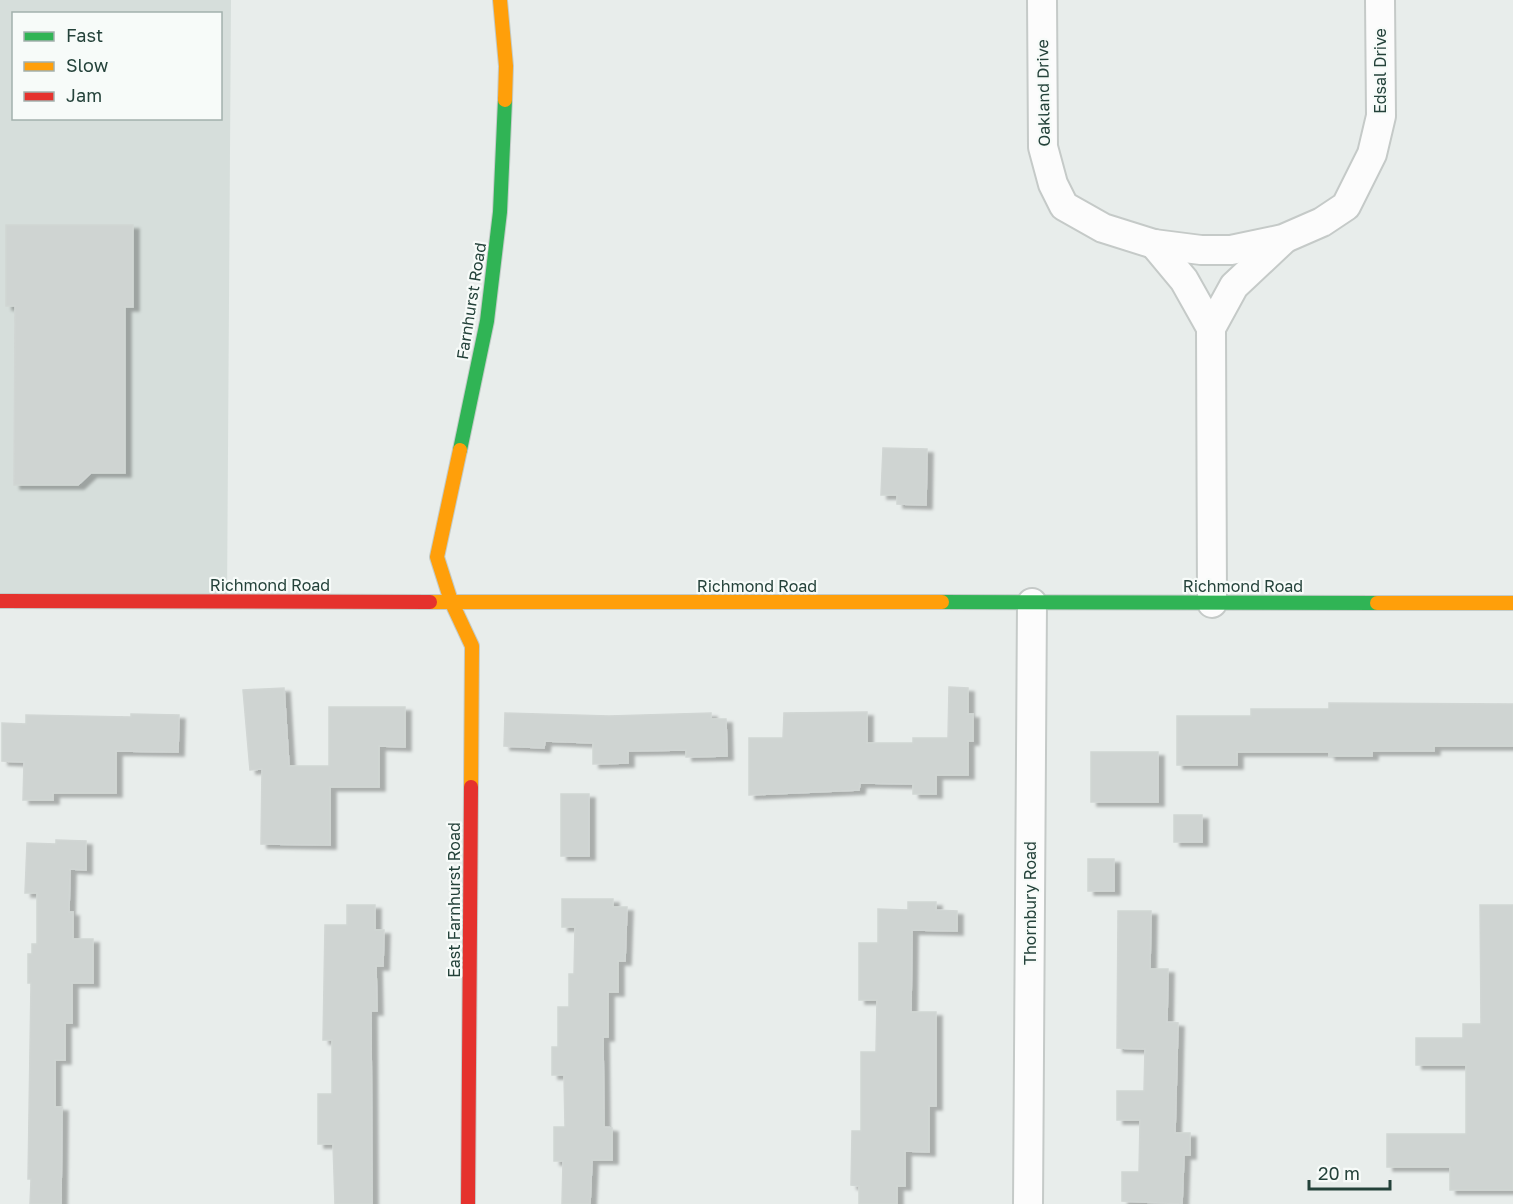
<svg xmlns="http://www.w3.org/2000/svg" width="1513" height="1204" viewBox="0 0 1513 1204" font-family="'Golos Text',sans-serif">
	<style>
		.built { fill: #d6dedb; fill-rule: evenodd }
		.building { fill: #cfd4d2; stroke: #d1d6d4; stroke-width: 1.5; filter: url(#shadow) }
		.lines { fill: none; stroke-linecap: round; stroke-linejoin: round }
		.street-casing { stroke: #c5cac8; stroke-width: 32 }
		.fast-casing { stroke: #c3cbc8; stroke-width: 16 }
		.slow-casing { stroke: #c3cbc8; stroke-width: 16 }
		.jam-casing { stroke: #c3cbc8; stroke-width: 16 }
		.street { stroke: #fcfcfc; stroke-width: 28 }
		.fast { stroke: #30b455; stroke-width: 14 }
		.slow { stroke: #ff9f0a; stroke-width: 14 }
		.jam { stroke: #e5322d; stroke-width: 14 }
		.labels { text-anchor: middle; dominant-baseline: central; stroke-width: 4.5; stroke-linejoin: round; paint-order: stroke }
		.street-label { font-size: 16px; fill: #24423a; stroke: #f7fbf9 }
	</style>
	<defs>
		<filter id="shadow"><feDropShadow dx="6" dy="4" stdDeviation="1.5" flood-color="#0004"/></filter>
	</defs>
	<rect width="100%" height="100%" fill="#e8edeb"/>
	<path class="built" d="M0 0H231L227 602 0 601ZM14 14H220V118H14Z"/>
	<g class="building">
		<polygon points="6,225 133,225 133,307 125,307 125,473 91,473 78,485 14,485 15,306 6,306"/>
		<polygon points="883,448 927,449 926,505 897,504 897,495 881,495"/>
		<polygon points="949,687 968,688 968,714 973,714 973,741 968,741 968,775 936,775 936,794 913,794 913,784 860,783 859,790 749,795 749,738 783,738 784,713 867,712 867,743 913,743 913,738 948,738"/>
		<polygon points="284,688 289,766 329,766 329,707 405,707 405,747 379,746 379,787 330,787 330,845 261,844 262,769 250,770 243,690"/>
		<polygon points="1329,703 1513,704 1513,746 1434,746 1434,751 1372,751 1372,756 1329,756 1329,752 1237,752 1237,765 1177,765 1177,716 1251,716 1251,709 1329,709"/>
		<polygon points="505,713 609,716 711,713 711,719 726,719 727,756 686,757 686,750 628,751 628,763 593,764 593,743 545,741 544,748 504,746"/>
		<polygon points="131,714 179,715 178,752 116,751 116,793 53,793 53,800 23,800 24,762 2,761 2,723 26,724 26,715 131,717"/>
		<rect x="1091" y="752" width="67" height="50"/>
		<rect x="561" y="794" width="28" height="62"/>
		<rect x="1174" y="815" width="28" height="27"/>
		<polygon points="56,840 86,841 86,870 70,869 69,912 73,912 73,939 93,939 93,983 72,983 72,1023 65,1023 65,1060 55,1060 55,1107 62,1107 61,1204 30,1204 31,1179 28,1179 31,983 28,983 28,954 32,954 32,944 37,944 37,893 25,893 27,843 56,844"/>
		<rect x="1088" y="859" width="26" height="32"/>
		<polygon points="562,899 613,899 613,907 627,907 625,961 618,961 618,992 608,992 608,1037 603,1037 604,1127 612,1128 612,1160 592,1160 590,1204 562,1204 563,1161 554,1161 554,1127 565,1127 564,1075 552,1075 552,1047 558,1047 558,1007 569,1007 569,974 574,974 575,927 562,927"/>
		<polygon points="908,902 936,902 936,910 957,911 957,931 912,930 911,1012 936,1012 936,1106 929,1106 929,1152 905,1151 905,1186 897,1186 897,1204 859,1204 859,1186 851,1185 852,1131 861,1131 861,1052 876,1052 877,1000 859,1000 859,943 878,943 878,909 908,910"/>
		<polygon points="347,905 375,905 375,930 384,930 383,966 376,966 377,1011 371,1011 372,1204 335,1204 333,1144 318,1144 318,1094 332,1094 332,1040 323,1040 325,925 347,925"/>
		<polygon points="1480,905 1513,905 1513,1190 1450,1190 1450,1167 1387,1167 1387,1134 1466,1134 1466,1065 1416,1065 1416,1038 1463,1038 1463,1024 1481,1024"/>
		<polygon points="1118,911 1151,911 1150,969 1168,969 1167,1022 1178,1023 1175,1133 1190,1133 1190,1155 1184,1155 1182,1204 1122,1201 1122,1172 1139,1172 1140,1120 1117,1120 1117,1091 1144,1091 1145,1049 1117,1048"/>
	</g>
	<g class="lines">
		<defs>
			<g id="street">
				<polyline points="1042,0 1043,147 1053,184 1064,206 1103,228 1154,244 1201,250 1231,250 1283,239 1322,222 1346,206 1372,154 1381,116 1380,0"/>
				<polyline points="1154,244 1184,280 1211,328 1212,603"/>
				<polyline points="1211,328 1234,286 1283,240"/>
				<polyline points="1028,1204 1032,603"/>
			</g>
			<g id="fast">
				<polyline points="460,450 487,321 500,212 505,100"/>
				<polyline points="942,602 1377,603"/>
			</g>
			<g id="slow">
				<polyline points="500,0 506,66 505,100"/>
				<polyline points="460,450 437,557 451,601 472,646 471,787"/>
				<polyline points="430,602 942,602"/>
				<polyline points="1377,603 1513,603"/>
			</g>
			<g id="jam">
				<polyline points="0,601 430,602"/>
				<polyline points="468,1204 471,787"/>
			</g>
		</defs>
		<use href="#street" class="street-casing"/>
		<use href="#fast" class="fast-casing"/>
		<use href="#slow" class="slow-casing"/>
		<use href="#jam" class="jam-casing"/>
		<use href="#street" class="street"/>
		<use href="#fast" class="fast"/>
		<use href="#slow" class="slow"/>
		<use href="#jam" class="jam"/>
	</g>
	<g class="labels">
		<g class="street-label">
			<text transform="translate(1380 71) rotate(-90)">Edsal Drive</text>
			<text transform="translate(1043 93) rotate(-91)">Oakland Drive</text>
			<text transform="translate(471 301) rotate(-81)">Farnhurst Road</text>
			<text x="270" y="585">Richmond Road</text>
			<text x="757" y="586">Richmond Road</text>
			<text x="1243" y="586">Richmond Road</text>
			<text transform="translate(454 900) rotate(-90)">East Farnhurst Road</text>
			<text transform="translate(1030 903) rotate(-90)">Thornbury Road</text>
		</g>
	</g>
	<rect x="12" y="12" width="210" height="108" fill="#f7fbf9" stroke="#a3b1ad" stroke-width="1.5"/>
	<rect x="24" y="32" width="30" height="9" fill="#30b455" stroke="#a3b1ad" stroke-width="1.5"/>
	<text x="66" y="42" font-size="18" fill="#24423a">Fast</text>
	<rect x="24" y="62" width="30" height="9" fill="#ff9f0a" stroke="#a3b1ad" stroke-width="1.5"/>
	<text x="66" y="72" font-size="18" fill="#24423a">Slow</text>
	<rect x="24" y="92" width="30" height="9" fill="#e5322d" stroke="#a3b1ad" stroke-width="1.5"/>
	<text x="66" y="102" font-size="18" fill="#24423a">Jam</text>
	<path d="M1309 1180v9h81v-9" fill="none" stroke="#24423a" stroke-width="3"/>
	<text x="1318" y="1180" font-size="18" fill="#24423a" stroke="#f7fbf9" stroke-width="4.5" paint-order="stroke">20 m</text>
</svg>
